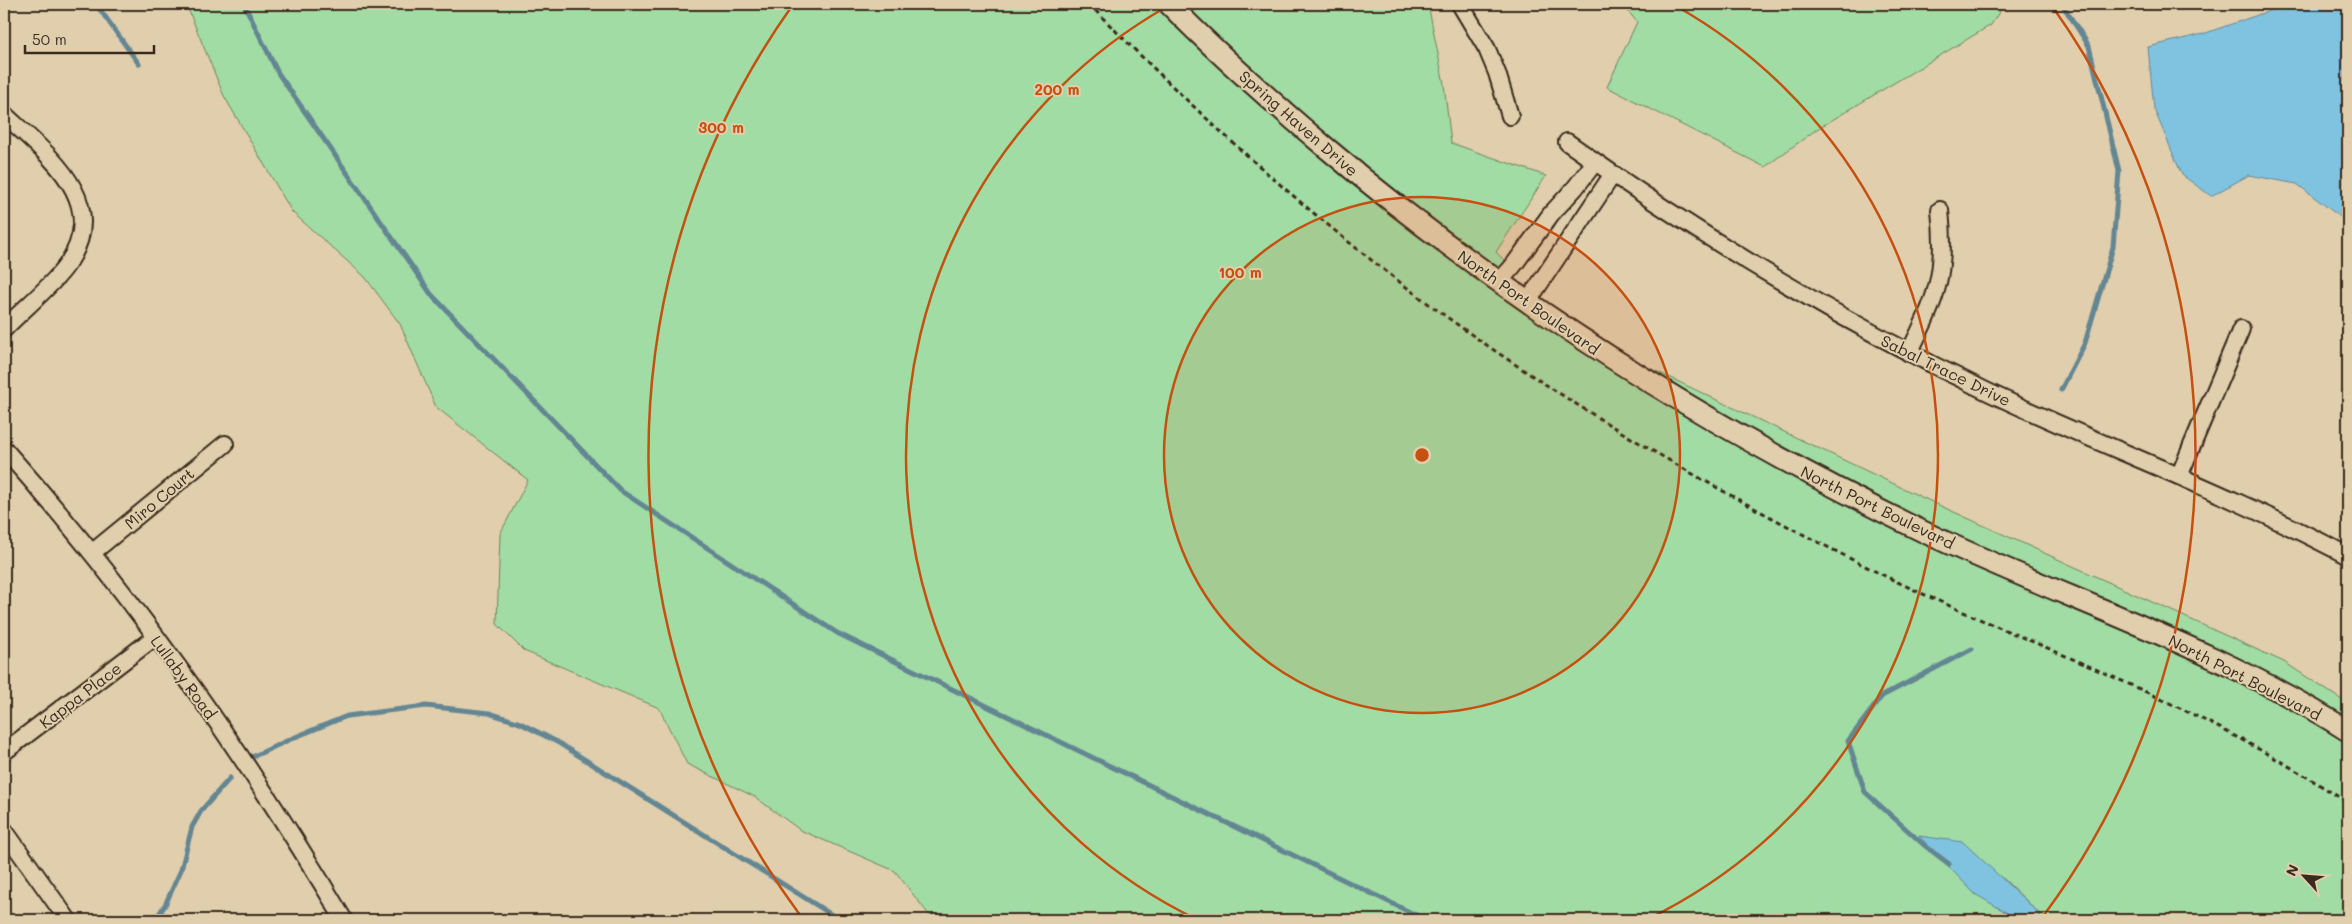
<svg xmlns="http://www.w3.org/2000/svg" width="2352" height="924" viewBox="0 0 2352 924" font-family="Mali,sans-serif">
	<style>
		.green { fill: #a0dca3; stroke: #6e8360 }
		.water { fill: #80c3e1; stroke: #648693 }
		.lines { fill: none; stroke-linecap: round; stroke-linejoin: round }
		.stream { stroke: #648693; stroke-width: 5 }
		.minor-casing { stroke: #3b2a1e; stroke-width: 20 }
		.tertiary-casing { stroke: #3b2a1e; stroke-width: 24 }
		.path { stroke: #3b2a1e; stroke-width: 3; stroke-dasharray: 5 4; stroke-linecap: butt }
		.minor { stroke: #e0ceac; stroke-width: 16 }
		.tertiary { stroke: #e0ceac; stroke-width: 20 }
		.ring { fill: none; stroke: #c55010; stroke-width: 2.5 }
		.labels { text-anchor: middle; dominant-baseline: central; stroke-width: 4; stroke-linejoin: round; paint-order: stroke }
		.street-label { font-size: 16px; fill: #3b2a1e; stroke: #e0ceac }
		.centre { fill: #c55010; stroke: #e0ceac; stroke-width: 2.5 }
		.ring-label { font-size: 15px; text-anchor: middle; font-weight: bold; fill: #c55010; stroke: #e0ceac; stroke-width: 4; stroke-linejoin: round; paint-order: stroke }
	</style>
	<rect width="100%" height="100%" fill="#e0ceac"/>
	<filter id="ink" filterUnits="userSpaceOnUse"><feTurbulence type="fractalNoise" baseFrequency=".02" numOctaves="2"/><feDisplacementMap in="SourceGraphic" scale="10" xChannelSelector="R" yChannelSelector="G"/><feConvolveMatrix kernelMatrix="1 2 1 2 8 2 1 2 1" color-interpolation-filters="sRGB"/></filter>
	<g filter="url(#ink)">
		<g class="green">
			<path d="M186 4H1157L1178 25C1262 101 1345 180 1435 248 1518 310 1605 366 1693 419L2202 661 2268 695 2348 742V920H2042L2040 914 2004 879 1920 837 1946 862 2014 920H933L895 871 800 830 755 797 687 764 659 708 524 651 497 624 500 534 528 480 436 407 400 324 365 277 292 212 224 96Z"/>
			<path d="M1182 4H1428L1444 84 1451 143 1546 176 1496 252 1505 261 1497 269C1388 187 1277 103 1182 4Z"/>
			<polygon points="1622,4 2004,4 1991,25 1817,129 1765,167 1607,87 1637,22"/>
			<polygon points="1622,355 1932,502 2284,662 2348,704 2348,721 2276,679 2210,645 1931,525 1775,446"/>
		</g>
		<g class="water">
			<polygon points="2289,4 2348,4 2348,223 2297,184 2249,175 2211,196 2182,175 2154,109 2148,47 2203,34"/>
			<polygon points="1919,836 1963,842 2040,914 2042,920 2014,920 2009,914 1975,894"/>
		</g>
		<g class="lines">
			<g class="stream">
				<polyline points="96,4 139,64"/>
				<polyline points="244,4 278,73 431,294 621,491 837,633 1426,920"/>
				<polyline points="2061,390 2085,343 2113,247 2119,171 2089,46 2062,4"/>
				<polyline points="252,757 293,738 347,716 426,706 489,713 520,723 557,742 840,920"/>
				<polyline points="1949,864 1924,845 1865,792 1848,741 1882,696 1972,649"/>
				<polyline points="155,920 165,905 181,870 192,827 201,811 230,778"/>
			</g>
			<defs>
				<g id="minor">
					<polyline points="1460,4 1487,49 1497,73 1510,116"/>
					<path d="M4 114C46 154 113 201 66 266 52 286 22 310 4 329"/>
					<path d="M1567 142C1701 237 1840 321 1988 392 2107 448 2231 494 2348 556"/>
					<polyline points="1499,282 1513,266 1551,214 1575,188 1595,162"/>
					<polyline points="1528,301 1613,174"/>
					<path d="M1909 353C1937 297 1947 273 1940 210"/>
					<path d="M4 449C133 594 245 754 344 920"/>
					<polyline points="2180,474 2241,329"/>
					<polyline points="93,552 225,444"/>
					<polyline points="4,752 155,637"/>
					<polyline points="4,830 68,920"/>
				</g>
				<path id="tertiary" d="M1169 4C1218 54 1271 101 1324 146 1506 300 1709 428 1924 532 2065 599 2216 647 2348 731"/>
			</defs>
			<use href="#minor" class="minor-casing"/>
			<use href="#tertiary" class="tertiary-casing"/>
			<path class="path" d="M1089 4C1205 122 1329 234 1465 330 1590 418 1724 495 1861 564 1939 604 2022 636 2102 672 2188 710 2269 751 2348 803"/>
			<use href="#minor" class="minor"/>
			<use href="#tertiary" class="tertiary"/>
		</g>
	</g>
	<circle cx="1422" cy="455" r="258" fill="#c55010" fill-opacity=".12"/>
	<g class="ring">
		<circle cx="1422" cy="455" r="258"/>
		<path d="M1196 919A516 516 0 0 1 1168 6M1676 6A516 516 0 0 1 1648 919"/>
		<path d="M800 915A774 774 0 0 1 792 6M2052 6A774 774 0 0 1 2044 915"/>
	</g>
	<g class="labels">
		<g class="street-label">
			<text transform="translate(1299 123) rotate(41)">Spring Haven Drive</text>
			<text transform="translate(1529 302) rotate(35)">North Port Boulevard</text>
			<text transform="translate(1946 370) rotate(26)">Sabal Trace Drive</text>
			<text transform="translate(159 498) rotate(-40)">Miro Court</text>
			<text transform="translate(1878 507) rotate(26)">North Port Boulevard</text>
			<text transform="translate(184 677) rotate(54)">Lullaby Road</text>
			<text transform="translate(2245 677) rotate(27)">North Port Boulevard</text>
			<text transform="translate(80 695) rotate(-37)">Kappa Place</text>
		</g>
	</g>
	<circle cx="1422" cy="455" r="8" class="centre"/>
	<g class="ring-label">
		<text x="1057" y="95">200 m</text>
		<text x="721" y="133">300 m</text>
		<text x="1240" y="278">100 m</text>
	</g>
	<rect width="2352" height="924" fill="none" stroke="#e0ceac" stroke-width="20"/>
	<rect x="10" y="10" width="2332" height="904" fill="none" stroke="#3b2a1e" stroke-width="2" filter="url(#ink)"/>
	<g transform="translate(2304 876) rotate(296)" stroke="#e0ceac" stroke-width="4" paint-order="stroke">
	<path d="M0-4L9 19L0 12L-9 19Z" fill="#3b2a1e"/>
	<text y="-8" font-size="14" font-weight="bold" text-anchor="middle" fill="#3b2a1e">N</text>
	</g>
	<path d="M25 45v8h129v-8" fill="none" stroke="#3b2a1e" stroke-width="2.5"/>
	<text x="32" y="45" font-size="15" fill="#3b2a1e" stroke="#e0ceac" stroke-width="4" paint-order="stroke">50 m</text>
</svg>
